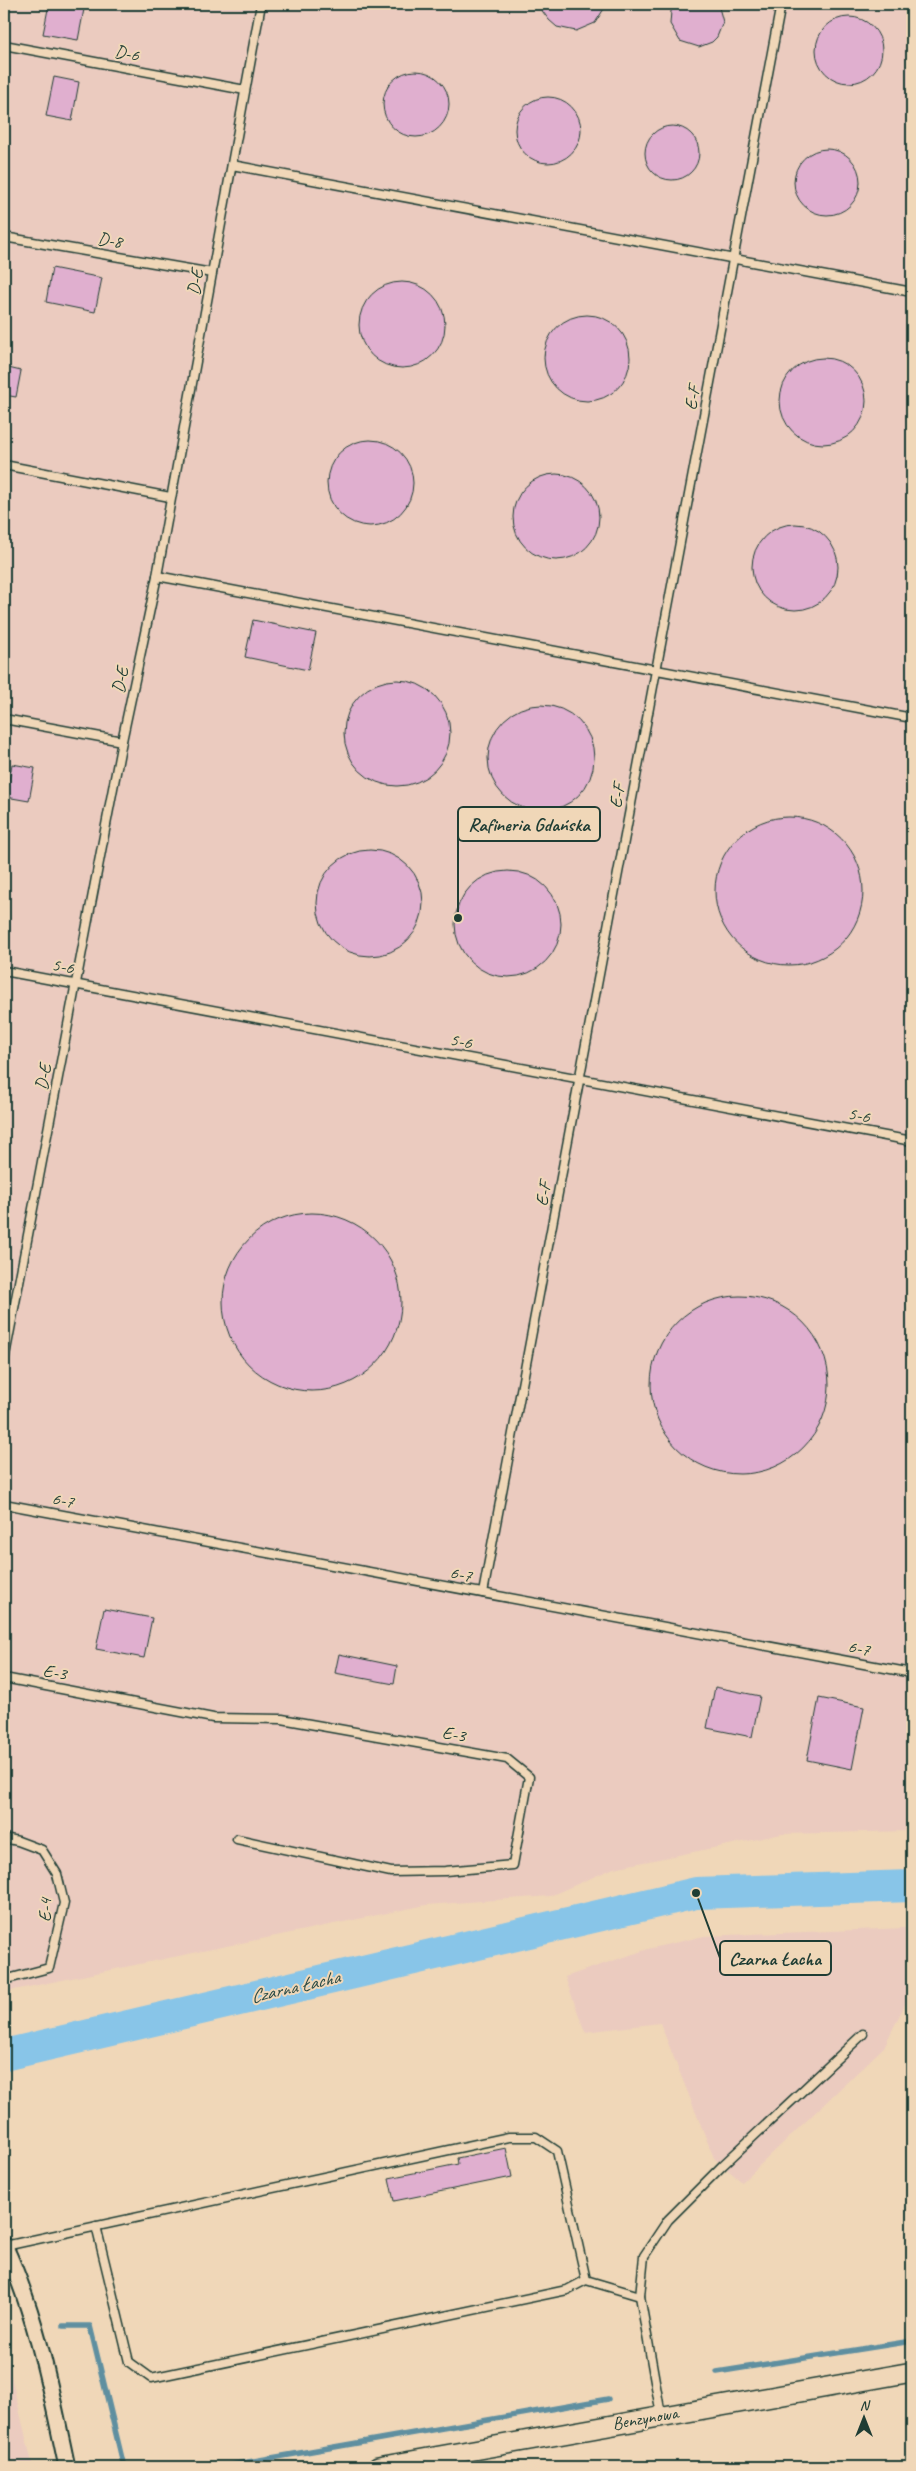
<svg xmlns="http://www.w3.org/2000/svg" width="916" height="2471" viewBox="0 0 916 2471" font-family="Caveat,sans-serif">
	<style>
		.built { fill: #ebcbbf }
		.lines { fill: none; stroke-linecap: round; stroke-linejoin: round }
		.stream { stroke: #5e8fa0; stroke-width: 5.5 }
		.river { stroke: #88c5e8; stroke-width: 32 }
		.building { fill: #e0afcf; stroke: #1f3d34 }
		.service-casing { stroke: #1f3d34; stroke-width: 11 }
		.minor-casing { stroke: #1f3d34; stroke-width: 19 }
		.tertiary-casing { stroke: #1f3d34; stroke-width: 22 }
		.service { stroke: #f0d7b8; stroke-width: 8 }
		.minor { stroke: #f0d7b8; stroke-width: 15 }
		.tertiary { stroke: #f0d7b8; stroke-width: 19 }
		.labels { text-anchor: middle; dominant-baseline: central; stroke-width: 4; stroke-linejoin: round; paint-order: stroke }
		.street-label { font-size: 18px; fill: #1f3d34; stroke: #f0d7b8 }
		.water-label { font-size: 19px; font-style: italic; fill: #2a4b46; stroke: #f0d7b8 }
		.leader { fill: none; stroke: #1f3d34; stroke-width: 2 }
		.callout-dot { fill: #1f3d34; stroke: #f0d7b8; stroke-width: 2 }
		.callout { fill: #f0d7b8; stroke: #1f3d34; stroke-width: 2 }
		.callout-label { font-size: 19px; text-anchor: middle; font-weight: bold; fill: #1f3d34 }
	</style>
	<rect width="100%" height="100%" fill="#f0d7b8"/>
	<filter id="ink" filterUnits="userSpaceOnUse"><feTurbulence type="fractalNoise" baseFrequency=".02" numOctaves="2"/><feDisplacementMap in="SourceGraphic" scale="10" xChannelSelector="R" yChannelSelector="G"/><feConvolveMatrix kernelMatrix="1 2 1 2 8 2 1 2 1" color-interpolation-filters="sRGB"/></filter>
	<g filter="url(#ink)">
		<g class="built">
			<polygon points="4,4 912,4 912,1831 782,1834 614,1868 550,1896 426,1905 4,1992"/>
			<polygon points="905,1928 906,2002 884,2047 742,2182 714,2158 660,2023 585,2032 565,1977 648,1949 704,1936"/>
			<polygon points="4,2355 6,2355 33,2467 4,2467"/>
		</g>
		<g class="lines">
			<g class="stream">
				<polyline points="63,2326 90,2326 124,2467"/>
				<polyline points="717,2372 912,2341"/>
				<polyline points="220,2467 608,2399"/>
			</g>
			<polyline class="river" points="4,2055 696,1893 912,1886"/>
		</g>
		<g class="building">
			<polygon points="49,4 85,4 78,40 43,34"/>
			<polygon points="537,4 607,4 595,23 576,31 557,27 549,20"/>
			<polygon points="675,4 718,4 723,22 717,37 712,42 699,47 680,41 670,24 671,11"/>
			<circle cx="849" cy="50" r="33"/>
			<circle cx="416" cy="104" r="33"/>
			<polygon points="54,77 79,82 72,121 46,116"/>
			<circle cx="548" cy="130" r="33"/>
			<circle cx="672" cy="153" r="27"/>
			<circle cx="827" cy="182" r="33"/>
			<polygon points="52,268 102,278 95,312 46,302"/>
			<circle cx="402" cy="325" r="43"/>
			<circle cx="587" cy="358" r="43"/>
			<circle cx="823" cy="401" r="43"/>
			<polygon points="4,367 21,371 16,397 4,395"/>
			<circle cx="370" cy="483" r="43"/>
			<circle cx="556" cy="517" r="43"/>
			<circle cx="795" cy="567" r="43"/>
			<polygon points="253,620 316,633 308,670 245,657"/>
			<circle cx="397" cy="733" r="53"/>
			<circle cx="541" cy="758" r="53"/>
			<polygon points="12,764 35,768 29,801 6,797"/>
			<circle cx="789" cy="891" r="74"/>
			<circle cx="370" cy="903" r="53"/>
			<circle cx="508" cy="924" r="53"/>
			<circle cx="312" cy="1302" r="89"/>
			<circle cx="740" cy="1385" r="89"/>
			<polygon points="104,1609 152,1618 144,1658 96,1649"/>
			<polygon points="339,1654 397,1666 394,1684 335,1673"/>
			<polygon points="715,1687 760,1696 752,1737 707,1728"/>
			<polygon points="819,1698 864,1707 852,1769 807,1760"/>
			<polygon points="506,2148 512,2177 394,2201 389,2178 458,2164 457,2158"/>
		</g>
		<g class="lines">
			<defs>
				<g id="service">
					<polyline points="4,45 245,90"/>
					<polyline points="232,165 912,292"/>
					<polyline points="4,237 212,273"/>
					<polyline points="4,465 170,497"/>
					<polyline points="157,576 912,718"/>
					<polyline points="4,719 122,741"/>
					<polyline points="4,971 912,1141"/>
					<polyline points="4,1361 122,741 157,576 261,4"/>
					<polyline points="4,1504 912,1673"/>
					<polyline points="483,1593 781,4"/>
					<polyline points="4,1678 213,1718 282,1719 507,1759 529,1777 513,1865 445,1871 391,1872 237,1839"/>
					<polyline points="4,1838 18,1841 42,1850 57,1874 64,1903 49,1968 4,1980"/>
					<polyline points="96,2226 129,2362 151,2378 567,2290 586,2280"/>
					<polyline points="5,2246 509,2137 536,2137 557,2151 586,2280 640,2296"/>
					<polyline points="661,2415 640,2296 644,2256 668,2220 723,2165 863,2034"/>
				</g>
				<path id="minor" d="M4 2245C37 2315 51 2392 67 2467"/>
				<polyline id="tertiary" points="378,2467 912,2372"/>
			</defs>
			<use href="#service" class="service-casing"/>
			<use href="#minor" class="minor-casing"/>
			<use href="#tertiary" class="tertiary-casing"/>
			<use href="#service" class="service"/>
			<use href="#minor" class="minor"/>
			<use href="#tertiary" class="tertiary"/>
		</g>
	</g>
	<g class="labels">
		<g class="street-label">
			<text transform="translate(127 53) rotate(11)">D-6</text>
			<text transform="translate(110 240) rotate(10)">D-8</text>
			<text transform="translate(195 282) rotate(-80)">D-E</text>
			<text transform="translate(692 398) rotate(-79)">E-F</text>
			<text transform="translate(120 680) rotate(-78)">D-E</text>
			<text transform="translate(617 796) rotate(-80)">E-F</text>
			<text transform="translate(63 966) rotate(10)">5-6</text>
			<text transform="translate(461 1041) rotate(11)">5-6</text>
			<text transform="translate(43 1077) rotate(-79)">D-E</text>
			<text transform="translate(859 1115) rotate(11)">5-6</text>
			<text transform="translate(543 1194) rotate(-79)">E-F</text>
			<text transform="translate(63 1500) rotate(11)">6-7</text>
			<text transform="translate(461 1574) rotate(11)">6-7</text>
			<text transform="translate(859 1648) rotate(11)">6-7</text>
			<text transform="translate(55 1672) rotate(11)">E-3</text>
			<text transform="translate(454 1734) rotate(10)">E-3</text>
			<text transform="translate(45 1910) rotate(-88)">E-4</text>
			<text transform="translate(645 2418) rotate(-10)">Benzynowa</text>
		</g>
		<g class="water-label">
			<text transform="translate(295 1987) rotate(-13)">Czarna Łacha</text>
		</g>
	</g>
	<path class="leader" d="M458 918L458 824M696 1893L720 1958"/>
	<g class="callout-dot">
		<circle cx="458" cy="918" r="5"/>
		<circle cx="696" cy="1893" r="5"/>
	</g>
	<g class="callout">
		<rect x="458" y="807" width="142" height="34" rx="5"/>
		<rect x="720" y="1941" width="111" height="34" rx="5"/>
	</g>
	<g class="callout-label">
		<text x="529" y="831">Rafineria Gdańska</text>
		<text x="775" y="1965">Czarna Łacha</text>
	</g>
	<rect width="916" height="2471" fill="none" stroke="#f0d7b8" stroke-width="20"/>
	<rect x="10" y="10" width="896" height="2451" fill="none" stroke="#1f3d34" stroke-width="2" filter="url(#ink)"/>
	<g transform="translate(864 2418)" stroke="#f0d7b8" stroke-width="4" paint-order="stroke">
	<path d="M0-4L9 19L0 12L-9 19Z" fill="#1f3d34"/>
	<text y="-8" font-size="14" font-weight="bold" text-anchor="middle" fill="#1f3d34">N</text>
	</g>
</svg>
